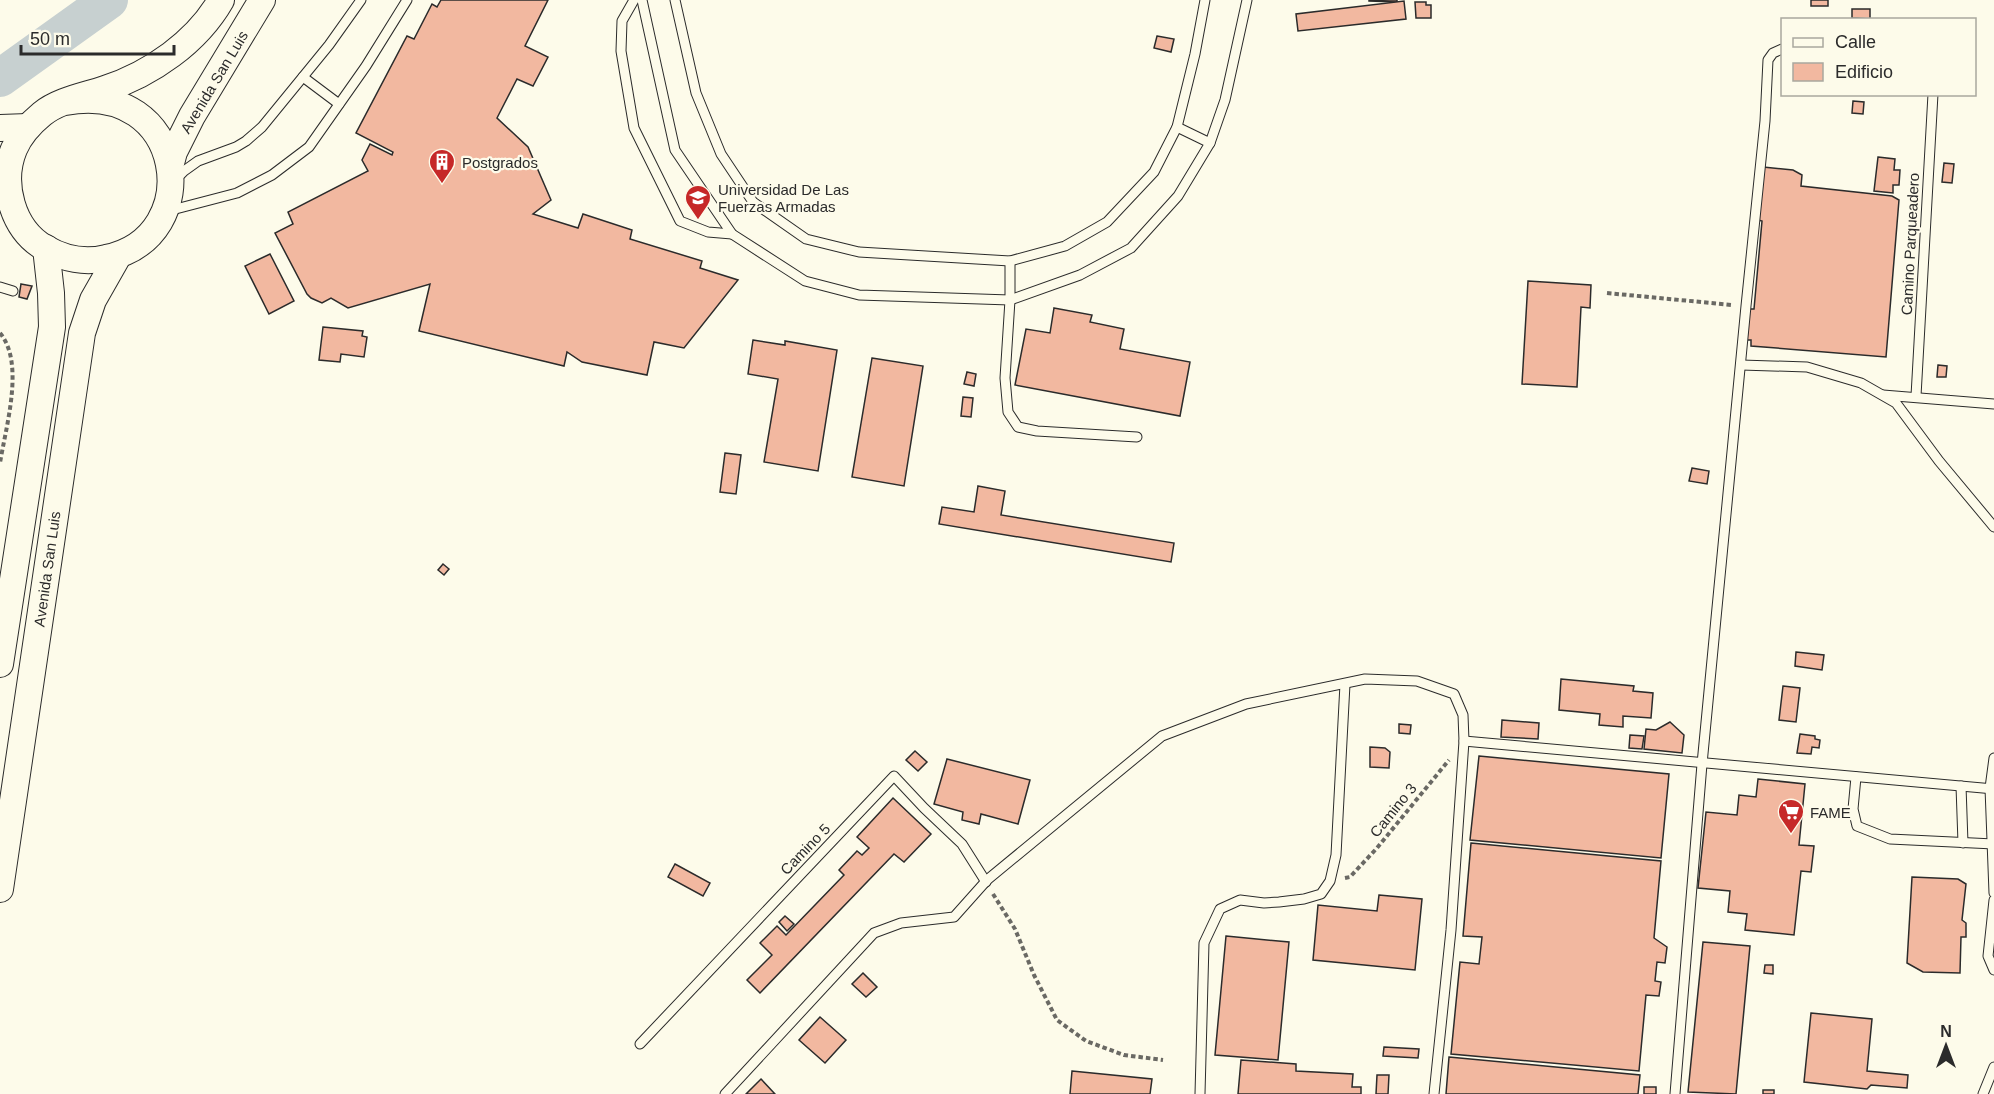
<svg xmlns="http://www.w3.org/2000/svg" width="1994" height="1094" viewBox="0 0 1994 1094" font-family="Arial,sans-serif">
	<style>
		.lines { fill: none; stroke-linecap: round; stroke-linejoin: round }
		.river { stroke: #c7d0d0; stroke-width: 38 }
		.building { fill: #f2b8a0; stroke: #2b2b2b; stroke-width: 1.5 }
		.lane-casing { stroke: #2b2b2b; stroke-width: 11 }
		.secondary-casing { stroke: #2b2b2b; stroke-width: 28 }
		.path { stroke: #6a6964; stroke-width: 4; stroke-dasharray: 4.5 3; stroke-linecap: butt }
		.lane { stroke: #fdfbea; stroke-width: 9 }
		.secondary { stroke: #fdfbea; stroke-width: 26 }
		.labels { text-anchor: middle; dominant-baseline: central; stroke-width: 4.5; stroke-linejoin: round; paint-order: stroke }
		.street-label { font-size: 15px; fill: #2b2b2b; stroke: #fdfbea }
		.poi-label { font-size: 15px; fill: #2b2b2b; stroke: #fdfbea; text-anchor: start }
	</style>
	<rect width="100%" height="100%" fill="#fdfbea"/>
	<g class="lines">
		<polyline class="river" points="0,78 109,0"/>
	</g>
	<g class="building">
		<polygon points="441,0 548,0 525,46 548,57 533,86 517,79 497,118 528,147 551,200 533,214 578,228 583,214 632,230 630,239 702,261 700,268 738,280 684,348 654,342 647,375 582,362 567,352 564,366 419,331 430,284 348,308 331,298 322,303 311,298 307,294 275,233 293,224 288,212 368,171 362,160 370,144 392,155 393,152 356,133 407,36 414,39 432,4 437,7"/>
		<polygon points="1369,0 1397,0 1397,2 1369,1"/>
		<rect x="1811" y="0" width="17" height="6"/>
		<polygon points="1404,1 1406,19 1298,31 1296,14"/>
		<polygon points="1415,2 1426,2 1426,5 1431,5 1431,18 1416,18"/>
		<polygon points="1852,9 1870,9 1870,19 1852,18"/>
		<polygon points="1157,36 1174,39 1171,52 1154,48"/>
		<polygon points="1853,101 1864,102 1863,114 1852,113"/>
		<polygon points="1878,157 1895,159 1894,170 1900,170 1899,185 1893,185 1893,193 1874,191"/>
		<polygon points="1944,163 1954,164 1952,183 1942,182"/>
		<polygon points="1763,167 1793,170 1802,175 1801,186 1892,196 1899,200 1886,357 1751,346 1751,340 1747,340 1749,309 1754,309 1762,221 1758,220"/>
		<polygon points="270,254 294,301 269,314 245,266"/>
		<polygon points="1528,281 1591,285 1590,308 1581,307 1577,387 1522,384"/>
		<polygon points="21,284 32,286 27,299 19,297"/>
		<polygon points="1054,308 1092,315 1090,322 1124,329 1120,349 1190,362 1180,416 1015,385 1026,329 1050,333"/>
		<polygon points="323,327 363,331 362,336 367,337 364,357 341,354 340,362 319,360"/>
		<polygon points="753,340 785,345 785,341 837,350 818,471 764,462 778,379 748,374"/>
		<polygon points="872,358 923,366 904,486 852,477"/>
		<polygon points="1938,365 1947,366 1946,377 1937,377"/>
		<polygon points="967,372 976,374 974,386 964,384"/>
		<polygon points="963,397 973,398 971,417 961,416"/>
		<polygon points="725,453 741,455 736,494 720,492"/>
		<polygon points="1692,468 1709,471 1707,484 1689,481"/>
		<polygon points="978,486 1005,491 1001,515 1174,543 1171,562 939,524 942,507 974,512"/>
		<polygon points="443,564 449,569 444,575 438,570"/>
		<polygon points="1796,652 1824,655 1822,670 1795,666"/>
		<polygon points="1561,679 1634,686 1633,691 1653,693 1651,718 1623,716 1623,727 1599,725 1600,714 1559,710"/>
		<polygon points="1783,686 1800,688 1796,722 1779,720"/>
		<polygon points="1502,720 1539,723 1538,739 1501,737"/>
		<polygon points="1670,722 1684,735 1682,753 1644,749 1646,729 1656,730"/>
		<polygon points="1399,724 1411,725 1410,734 1399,733"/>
		<polygon points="1800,734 1815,736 1815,739 1820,740 1819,748 1812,747 1811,754 1797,753"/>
		<polygon points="1630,735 1644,736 1642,749 1629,748"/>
		<polygon points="1370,747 1385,748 1390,752 1389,768 1370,767"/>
		<polygon points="915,751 927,762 918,771 906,760"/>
		<polygon points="1479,756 1669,774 1661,858 1470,840"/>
		<polygon points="947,759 1030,780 1018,824 981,814 979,824 962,820 963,812 934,804"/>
		<polygon points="1758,779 1805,784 1799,845 1814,846 1811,872 1801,871 1794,935 1745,930 1747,914 1728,912 1730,891 1698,888 1706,812 1737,815 1739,795 1756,797"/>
		<polygon points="893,798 931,834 904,862 894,854 760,993 747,980 772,955 760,943 777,926 786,935 844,875 839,870 857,851 862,855 869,848 857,837"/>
		<polygon points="1471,843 1661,861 1654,938 1667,947 1665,963 1657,962 1655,981 1661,982 1659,996 1646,995 1639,1071 1451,1054 1460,962 1479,964 1482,937 1463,936"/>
		<polygon points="675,864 710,883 703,896 668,877"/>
		<polygon points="1912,877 1958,879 1966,884 1962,920 1966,923 1966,937 1961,937 1960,973 1923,972 1907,963"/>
		<polygon points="1379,895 1422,899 1415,970 1313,960 1318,905 1377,911"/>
		<polygon points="785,916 794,924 787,931 779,922"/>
		<polygon points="1226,936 1289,942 1278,1060 1215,1055"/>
		<polygon points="1703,942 1750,946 1736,1094 1688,1092"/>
		<polygon points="1765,965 1773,965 1773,974 1764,973"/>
		<polygon points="863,973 877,987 866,997 852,984"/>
		<polygon points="1811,1013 1872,1019 1867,1071 1908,1075 1907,1088 1871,1085 1867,1089 1804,1082"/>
		<polygon points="820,1017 846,1040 825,1063 799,1040"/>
		<polygon points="1384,1047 1419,1049 1418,1058 1383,1056"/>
		<polygon points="1449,1057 1640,1075 1638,1094 1446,1094"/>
		<polygon points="1241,1060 1296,1064 1296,1071 1353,1074 1352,1087 1361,1087 1361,1094 1238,1094"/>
		<polygon points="1072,1071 1152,1079 1150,1094 1070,1094"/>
		<polygon points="1377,1075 1389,1075 1388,1094 1376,1094"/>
		<polygon points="761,1079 775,1094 746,1094"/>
		<rect x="1644" y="1087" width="12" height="7"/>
		<rect x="1763" y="1090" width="11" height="4"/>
	</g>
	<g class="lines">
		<defs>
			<g id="lane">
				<polyline points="634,0 622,21 621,51 634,128 680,221 708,232 732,234"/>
				<polyline points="642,0 675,150 732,234 805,281 859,295 1010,300 1080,275 1131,248 1178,196 1210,143 1225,100 1247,0"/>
				<polyline points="675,0 696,93 721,154 753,202 806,239 859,252 1010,261 1065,246 1107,222 1154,172 1177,127 1195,54 1205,0"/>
				<polyline points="303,77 339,104"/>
				<polyline points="1177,127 1210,143"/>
				<polyline points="175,180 184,171 198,161 236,147 246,141 262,127 329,45 361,0"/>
				<polyline points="168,211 237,193 272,175 309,147 366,66 407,0"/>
				<polyline points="1010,261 1010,300 1005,378 1008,412 1018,427 1037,431 1137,437"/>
				<polyline points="0,287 13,291"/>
				<polyline points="1741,365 1807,367 1861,383 1896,403 1939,461 1994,527"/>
				<polyline points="1883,395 1994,404"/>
				<polyline points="1916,396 1933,94"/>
				<polyline points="1464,741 1994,789"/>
				<polyline points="1994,758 1990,788 1994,893"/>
				<polyline points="1856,777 1853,809 1857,826 1890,839 1994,844"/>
				<polyline points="1961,786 1963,843"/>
				<polyline points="1994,900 1988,956 1994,970"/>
				<polyline points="640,1044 894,776 924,808 962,844 986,882"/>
				<polyline points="725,1094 874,933 901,923 954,917 987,880 1162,736 1246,704 1365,679 1417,681 1454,694 1463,715 1464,741 1451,930 1434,1094"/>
				<polyline points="1200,1094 1204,943 1220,909 1240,900 1264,903 1279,902 1304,899 1321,894 1330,881 1336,855 1345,684"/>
				<polyline points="1675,1094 1702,764 1746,306 1765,121 1768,60 1773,53 1782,49"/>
				<polyline points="1983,1094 1994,1067"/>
			</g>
			<g id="secondary">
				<path d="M65 102C185 79 208 237 106 258 86 263 64 259 45 248 12 229 0 183 14 149 20 135 31 123 42 114 59 100 85 96 105 89 151 74 197 42 221 0"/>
				<polyline points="0,128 28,127"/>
				<polyline points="170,167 174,152 192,116 262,0"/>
				<polyline points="0,664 52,327 51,293 46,248"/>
				<polyline points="0,889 82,333 93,300 118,256"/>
			</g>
		</defs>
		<use href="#lane" class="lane-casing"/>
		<use href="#secondary" class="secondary-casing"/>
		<g class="path">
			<polyline points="1607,293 1732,305"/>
			<path d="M0 333C25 363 6 426 0 463"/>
			<polyline points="1345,878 1350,877 1377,848 1449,760"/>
			<polyline points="993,894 1015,929 1034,975 1057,1020 1086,1041 1124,1055 1163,1060"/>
		</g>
		<use href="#lane" class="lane"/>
		<use href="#secondary" class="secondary"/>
	</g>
	<defs>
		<symbol id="building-pin" viewBox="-11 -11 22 30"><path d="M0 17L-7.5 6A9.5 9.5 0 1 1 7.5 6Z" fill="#c62828" stroke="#fdfbea"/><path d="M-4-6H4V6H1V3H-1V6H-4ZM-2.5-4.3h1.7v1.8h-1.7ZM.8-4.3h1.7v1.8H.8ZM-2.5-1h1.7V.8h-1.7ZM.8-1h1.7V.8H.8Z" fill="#fff"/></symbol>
		<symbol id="university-pin" viewBox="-11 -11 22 30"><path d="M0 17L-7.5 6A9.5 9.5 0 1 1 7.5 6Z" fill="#c62828" stroke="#fdfbea"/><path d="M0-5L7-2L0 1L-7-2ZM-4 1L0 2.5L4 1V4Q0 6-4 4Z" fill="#fff"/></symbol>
		<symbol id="supermarket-pin" viewBox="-11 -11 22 30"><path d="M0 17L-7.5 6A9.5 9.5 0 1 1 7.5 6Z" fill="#c62828" stroke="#fdfbea"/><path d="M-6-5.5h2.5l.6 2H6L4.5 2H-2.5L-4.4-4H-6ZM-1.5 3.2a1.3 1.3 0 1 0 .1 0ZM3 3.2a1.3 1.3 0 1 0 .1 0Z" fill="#fff"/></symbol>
	</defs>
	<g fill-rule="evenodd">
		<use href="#building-pin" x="427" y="147" width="30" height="40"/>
		<use href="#university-pin" x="683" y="183" width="30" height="40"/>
		<use href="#supermarket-pin" x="1776" y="797" width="30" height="40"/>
	</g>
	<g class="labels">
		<g class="street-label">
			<text transform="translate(214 82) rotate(-59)">Avenida San Luis</text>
			<text transform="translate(1910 244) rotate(-87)">Camino Parqueadero</text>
			<text transform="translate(47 569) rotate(-82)">Avenida San Luis</text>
			<text transform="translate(1393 810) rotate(-51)">Camino 3</text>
			<text transform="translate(805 849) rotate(-46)">Camino 5</text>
		</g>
		<g class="poi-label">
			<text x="462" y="162">Postgrados</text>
			<text x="718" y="189">Universidad De Las<tspan x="718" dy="17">Fuerzas Armadas</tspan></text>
			<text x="1810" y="812">FAME</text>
		</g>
	</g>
	<rect x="1781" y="18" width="195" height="78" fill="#fdfbea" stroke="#a9a89e" stroke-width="1.5"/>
	<rect x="1793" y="38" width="30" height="9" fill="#fdfbea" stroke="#a9a89e" stroke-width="1.5"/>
	<text x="1835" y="48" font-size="18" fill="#2b2b2b">Calle</text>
	<rect x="1793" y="63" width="30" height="18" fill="#f2b8a0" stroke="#a9a89e" stroke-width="1.5"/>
	<text x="1835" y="78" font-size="18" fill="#2b2b2b">Edificio</text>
	<g transform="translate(1946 1046)" stroke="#fdfbea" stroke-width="4.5" paint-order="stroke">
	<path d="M0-4.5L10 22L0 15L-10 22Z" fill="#2b2b2b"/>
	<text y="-9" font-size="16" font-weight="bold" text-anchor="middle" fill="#2b2b2b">N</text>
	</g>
	<path d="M21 45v9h153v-9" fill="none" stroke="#2b2b2b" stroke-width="3"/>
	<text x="30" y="45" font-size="18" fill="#2b2b2b" stroke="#fdfbea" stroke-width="4.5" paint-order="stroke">50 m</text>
</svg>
